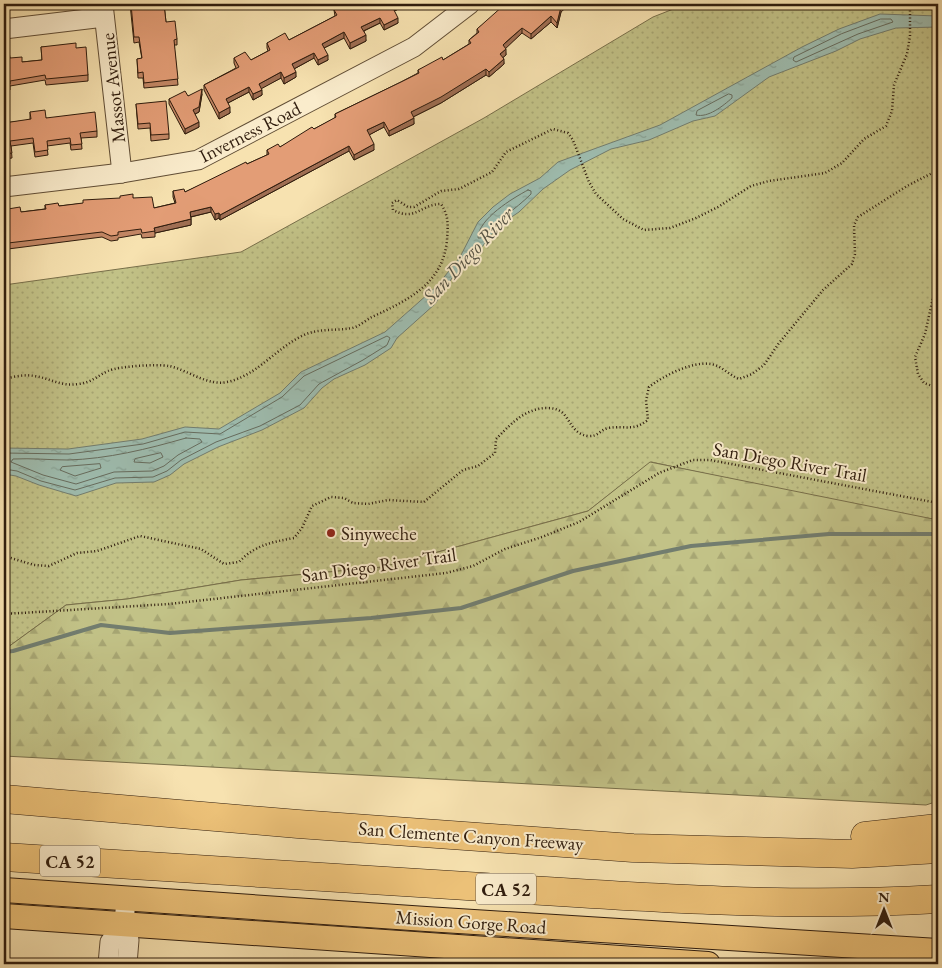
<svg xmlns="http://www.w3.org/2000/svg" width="942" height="968" viewBox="0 0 942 968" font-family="'EB Garamond',serif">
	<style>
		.grass { fill: url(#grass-dots); stroke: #786f4a }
		.forest { fill: url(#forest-firs); stroke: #786f4a }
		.water { fill: url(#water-ripples); stroke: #727d6f }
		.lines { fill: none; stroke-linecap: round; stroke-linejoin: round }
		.shore { stroke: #666c5e; stroke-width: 1 }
		.stream { stroke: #727d6f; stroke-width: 4 }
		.minor-casing { stroke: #614e36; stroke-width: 21 }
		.major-casing { stroke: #2f1c0d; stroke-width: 26 }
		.highway-casing { stroke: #2f1c0d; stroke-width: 29 }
		.path { stroke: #2f1c0d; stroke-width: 2.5; stroke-dasharray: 1 2.5; stroke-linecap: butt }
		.minor { stroke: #faeccc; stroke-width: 19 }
		.major { stroke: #ecc178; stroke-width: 24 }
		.highway { stroke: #ecc178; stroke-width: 28 }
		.wall { fill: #c38765; stroke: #2f1c0d }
		.shaded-wall { fill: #9f6e53; stroke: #2f1c0d }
		.building { fill: #e39d76; stroke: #2f1c0d }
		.poi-dot { fill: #8f2418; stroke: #faeccc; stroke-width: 2 }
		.labels { text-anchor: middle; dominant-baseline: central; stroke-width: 4; stroke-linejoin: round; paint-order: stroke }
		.shield { fill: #faeccc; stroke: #6c5a46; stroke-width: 1 }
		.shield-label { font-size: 18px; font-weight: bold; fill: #2f1c0d }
		.street-label { font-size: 19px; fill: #2f1c0d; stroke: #faeccc }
		.poi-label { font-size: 19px; fill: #2f1c0d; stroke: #faeccc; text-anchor: start }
		.water-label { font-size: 20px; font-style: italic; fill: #565446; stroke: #faeccc }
	</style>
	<defs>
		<pattern id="grass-dots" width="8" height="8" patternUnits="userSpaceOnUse" patternTransform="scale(1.25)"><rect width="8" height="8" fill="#c2c287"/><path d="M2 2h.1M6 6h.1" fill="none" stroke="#a7a673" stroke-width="1.8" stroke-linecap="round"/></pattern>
		<pattern id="forest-firs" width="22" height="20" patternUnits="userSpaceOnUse" patternTransform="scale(1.25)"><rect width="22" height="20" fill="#c2c287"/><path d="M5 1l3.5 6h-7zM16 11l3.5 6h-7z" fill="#a7a673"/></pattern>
		<pattern id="water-ripples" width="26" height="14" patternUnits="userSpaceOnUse" patternTransform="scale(1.25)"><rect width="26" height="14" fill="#9ebdb0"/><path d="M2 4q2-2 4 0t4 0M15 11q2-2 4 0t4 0" fill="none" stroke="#88a296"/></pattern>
	</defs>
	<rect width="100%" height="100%" fill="#f7e2b0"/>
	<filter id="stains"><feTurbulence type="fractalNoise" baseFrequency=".004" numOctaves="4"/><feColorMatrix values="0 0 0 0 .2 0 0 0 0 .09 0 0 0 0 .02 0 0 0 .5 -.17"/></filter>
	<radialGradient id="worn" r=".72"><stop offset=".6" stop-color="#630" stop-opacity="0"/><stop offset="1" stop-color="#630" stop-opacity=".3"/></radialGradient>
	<polygon class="grass" points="686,4 938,4 938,520 867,508 651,462 588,511 383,567 241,580 127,599 66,605 4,650 4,285 241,252 484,118 653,17"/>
	<polygon class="forest" points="650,462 938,520 938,801 926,805 4,756 4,650 66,605 127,599 241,580 383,567 588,511"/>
	<polygon class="water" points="880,14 938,16 938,27 896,28 860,39 836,51 769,77 715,116 693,121 649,140 611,149 570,170 543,189 519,212 498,226 469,264 452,278 435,304 397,338 391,348 365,365 334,379 322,388 304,408 262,430 218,447 184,464 170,475 154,482 116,483 76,496 39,485 16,476 4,474 4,448 68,449 142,439 185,427 219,429 280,393 301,372 385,332 437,286 460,257 478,222 493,207 510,194 540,178 558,162 660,125 802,47 839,29"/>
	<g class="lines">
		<g class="shore">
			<polygon points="881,19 891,19 893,22 858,34 796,62 793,60 794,57 841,34"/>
			<path d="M729 94 732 95V98C723 106 708 118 696 115L697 111Z"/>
			<path d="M528 190 531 191V194C515 210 496 221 481 238H478C478 219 513 198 528 190Z"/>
			<path d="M186 438 200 439 202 442 178 455 164 466 152 471 114 472 76 484 43 475 11 462 13 459C32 458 49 460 68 460 107 459 148 449 186 438Z"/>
			<polyline points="4,453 69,454 143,444 185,432 220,434 282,397 304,376 387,336 390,338 387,345 363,360 319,384 300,405 260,426 216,442 181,460 167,471 153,477 115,478 75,490 41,481 17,471 4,469"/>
			<polygon points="161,453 163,457 150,463 134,462 135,459"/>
			<polygon points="100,464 101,468 75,476 60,470 62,467"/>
		</g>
		<polyline class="stream" points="4,652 13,651 101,625 170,633 371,618 461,608 573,571 691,546 829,534 938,534"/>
		<defs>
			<g id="minor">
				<polyline points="103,4 122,173"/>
				<polyline points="4,29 104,17"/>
				<polyline points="4,187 122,173 198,160 414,47 470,4"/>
				<polyline points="125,911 124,924 129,940 127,964"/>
				<polyline points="108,964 110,942 124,924"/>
			</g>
			<g id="major">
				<polyline points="4,890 426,919 938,951"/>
				<polyline points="4,916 708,964"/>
			</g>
			<g id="highway">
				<polyline points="4,799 298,824 633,848 852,854 938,849"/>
				<polyline points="865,836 938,828"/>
				<path d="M4 857C163 867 323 877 483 887 635 897 786 908 938 899"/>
			</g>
		</defs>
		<use href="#minor" class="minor-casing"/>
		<use href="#major" class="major-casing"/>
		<use href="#highway" class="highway-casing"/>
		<g class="path">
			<polyline points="938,275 925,334 915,357 918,374 924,383 938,388"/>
			<path d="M4 379C13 377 24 374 34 376 50 378 61 387 78 384 91 383 97 376 108 371 119 366 157 364 169 366 188 370 207 386 227 382 257 376 277 347 304 335 319 328 337 331 352 328 360 326 366 320 372 317 408 300 443 284 447 240 448 226 449 216 441 204 421 204 415 222 393 210L392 203 397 200 408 207H414L441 191 459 189 492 172 506 152 553 129 568 133 573 140 589 182 596 194 623 219 644 230 670 228 696 218 718 207 751 186 769 181 825 173 842 163 864 139 886 126 892 111 894 85 907 54 910 36V4"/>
			<path d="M4 556 34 565 49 566 77 553 97 551 140 536 201 549 224 564 239 562C255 545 272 542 294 538L302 528 312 506 331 497 344 498 353 503 368 504 388 500 424 502 463 470 478 466 495 453 496 439C511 424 524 409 546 408 553 408 559 409 564 414 571 423 574 434 588 436 598 437 600 430 608 428 626 425 632 432 648 420L646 400 649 387C663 376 692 361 711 364 722 366 729 375 739 379L752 374 764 365 779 343 823 290 852 264 855 254 854 225 858 217 907 186 938 170"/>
			<polyline points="4,614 169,604 446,573 473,566 505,549 542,537 579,522 659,473 693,460 710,460 938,503"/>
		</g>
		<use href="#minor" class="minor"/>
		<use href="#major" class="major"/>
		<use href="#highway" class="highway"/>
	</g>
	<g class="wall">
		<polygon points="4,4 16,4 16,6 4,8"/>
		<polygon points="130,4 164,4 166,22 177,39 177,45 174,45 178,85 144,88 143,78 138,78 137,59 142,59 139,42 134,43"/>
		<polygon points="403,4 403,7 394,11 398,23 384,30 380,23 364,31 366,41 350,49 344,38 324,48 328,60 318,65 314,58 294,69 296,77 284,84 281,78 261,88 262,95 253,100 249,92 228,103 230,113 219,119 204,90 204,85 236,68 234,63 234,58 251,60 268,51 267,48 267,43 289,40 335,16 334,10"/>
		<polygon points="505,7 561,12 557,28 551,22 531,39 522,33 505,48 506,55 503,57 504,64 489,77 486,75 441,103 413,117 414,124 389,136 384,127 369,135 374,150 354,160 349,151 220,220 219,218 215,220 211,212 191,217 191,225 155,233 155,237 142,238 141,234 118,238 118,240 111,241 102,237 8,249 9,256 4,256 4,214 8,214 8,209 21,212 45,209 45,205 59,206 133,198 154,208 175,203 173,197 173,191 185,192 247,164 267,155 267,150 280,147 314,129 335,118 335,114 401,82 418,73 418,70 443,60 469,44 469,40 477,33 477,29"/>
		<polygon points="41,47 76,48 88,75 88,81 46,85 45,80 10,86 10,90 4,90 4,51 10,58 22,62 42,60"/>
		<polygon points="202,94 199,112 195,114 199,127 185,134 169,104 169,99"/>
		<polygon points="136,104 169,134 169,139 151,141 150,128 138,129"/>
		<polygon points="30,112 46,118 97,131 97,137 81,138 82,149 71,150 70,143 47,146 48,155 35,157 33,143 11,146 12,158 4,159 4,123 30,120"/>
	</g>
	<g class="shaded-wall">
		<polygon points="397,4 403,4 403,7 392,12 392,6"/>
		<polygon points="564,4 570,4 561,12 557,28 557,23 561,7"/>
		<polygon points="551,16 551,22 531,39 531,34"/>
		<polygon points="380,18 380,23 361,32 361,27"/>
		<polygon points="398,18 398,23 384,30 384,25"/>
		<polygon points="522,28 522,33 503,51 503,45"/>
		<polygon points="344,32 344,38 322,49 322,44"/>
		<polygon points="366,35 366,41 350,49 350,43"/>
		<polygon points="506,49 506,55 500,60 500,54"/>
		<polygon points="314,53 314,58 292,70 292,64"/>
		<polygon points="328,55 328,60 318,65 318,60"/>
		<polygon points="504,59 504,64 489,77 489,72"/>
		<polygon points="486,69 486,75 441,103 411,118 411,112"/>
		<polygon points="281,72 281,78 259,90 259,84"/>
		<polygon points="296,72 296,77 284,84 284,78"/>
		<polygon points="249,87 249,92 226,104 226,99"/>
		<polygon points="202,89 202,94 199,112 193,115 193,110"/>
		<polygon points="262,90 262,95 253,100 253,94"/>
		<polygon points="230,107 230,113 219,119 219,113"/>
		<polygon points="414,118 414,124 389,136 389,131"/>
		<polygon points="199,122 199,127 185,134 185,129"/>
		<polygon points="384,122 384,127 367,136 367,130"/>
		<polygon points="374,144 374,150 354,160 354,155"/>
		<polygon points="349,146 349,151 220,220 220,215"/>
		<polygon points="211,207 211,212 190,217 190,212"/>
		<polygon points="219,213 219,218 215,220 215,214"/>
		<polygon points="191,219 191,225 155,233 154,228"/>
	</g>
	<g class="building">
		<polygon points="131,4 164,4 166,22 175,21 177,39 174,40 178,79 144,83 143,72 138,73 137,59 142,58 139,37 134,37"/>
		<polygon points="346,4 347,4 349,8 357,4 397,4 392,6 398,18 384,25 380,18 361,27 366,35 350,43 344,32 322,44 328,55 318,60 314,53 292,64 296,72 284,78 281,72 259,84 262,90 253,94 249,87 226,99 230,107 219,113 204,85 239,67 234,58 245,52 251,60 270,50 267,43 285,33 289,40 337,15 334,10"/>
		<polygon points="509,4 564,4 561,7 557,23 551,16 531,34 522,28 506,42 503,45 506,49 500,54 504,59 489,72 486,69 441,97 411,112 414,118 389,131 384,122 367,130 374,144 354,155 349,146 220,215 219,213 215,214 211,207 190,212 191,219 154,228 155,231 142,233 141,229 118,232 118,235 111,236 102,232 8,243 9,251 4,251 4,214 9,214 8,209 20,207 21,212 46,209 45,205 58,203 59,206 83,203 83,200 120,198 120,196 133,194 133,198 152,197 154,208 176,203 173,191 184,189 185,192 246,162 247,164 269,154 267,150 278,144 280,147 312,127 314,129 336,117 335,114 401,82 419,73 418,70 442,57 443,60 471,43 469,40 479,32 477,29 504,5 505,7"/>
		<polygon points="76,43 76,48 86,47 88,75 46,79 45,75 10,81 10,84 4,85 4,51 9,51 10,58 22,57 22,62 42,60 41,47"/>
		<polygon points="202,89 199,107 193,110 199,122 185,129 169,99 185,91 188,96"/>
		<polygon points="166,101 169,134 151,135 150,123 138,124 136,104"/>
		<polygon points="45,110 46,118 95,112 97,131 80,133 82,144 71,145 70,138 47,141 48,150 35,152 33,138 10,141 12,153 4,154 4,123 31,119 30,112"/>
	</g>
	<circle class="poi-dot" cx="331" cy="533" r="5"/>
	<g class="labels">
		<g class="shield">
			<rect x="40" y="845.5" width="60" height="31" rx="4"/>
			<rect x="476" y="873.5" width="60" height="31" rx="4"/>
		</g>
		<g class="shield-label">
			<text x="70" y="861">CA 52</text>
			<text x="506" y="889">CA 52</text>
		</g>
		<g class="street-label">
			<text transform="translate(113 88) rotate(-96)">Massot Avenue</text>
			<text transform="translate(250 132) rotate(-27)">Inverness Road</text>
			<text transform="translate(790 462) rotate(10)">San Diego River Trail</text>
			<text transform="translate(379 565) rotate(-8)">San Diego River Trail</text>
			<text transform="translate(471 836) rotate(4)">San Clemente Canyon Freeway</text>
			<text transform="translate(471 922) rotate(4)">Mission Gorge Road</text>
		</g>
		<g class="poi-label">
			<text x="341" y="533">Sinyweche</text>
		</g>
		<g class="water-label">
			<text transform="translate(468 255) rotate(-47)">San Diego River</text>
		</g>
	</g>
	<rect width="942" height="968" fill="none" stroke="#f7e2b0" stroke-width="20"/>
	<rect x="5" y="5" width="932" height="958" fill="none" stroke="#2f1c0d" stroke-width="2.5"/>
	<rect x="10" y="10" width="922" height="948" fill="none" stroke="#2f1c0d"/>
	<g transform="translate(884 910)" stroke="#faeccc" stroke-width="4" paint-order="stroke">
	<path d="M0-4L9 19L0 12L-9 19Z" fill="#2f1c0d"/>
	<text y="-8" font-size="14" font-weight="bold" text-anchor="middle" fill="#2f1c0d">N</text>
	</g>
	<rect width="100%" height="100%" filter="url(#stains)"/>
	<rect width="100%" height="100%" fill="url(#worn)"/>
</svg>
